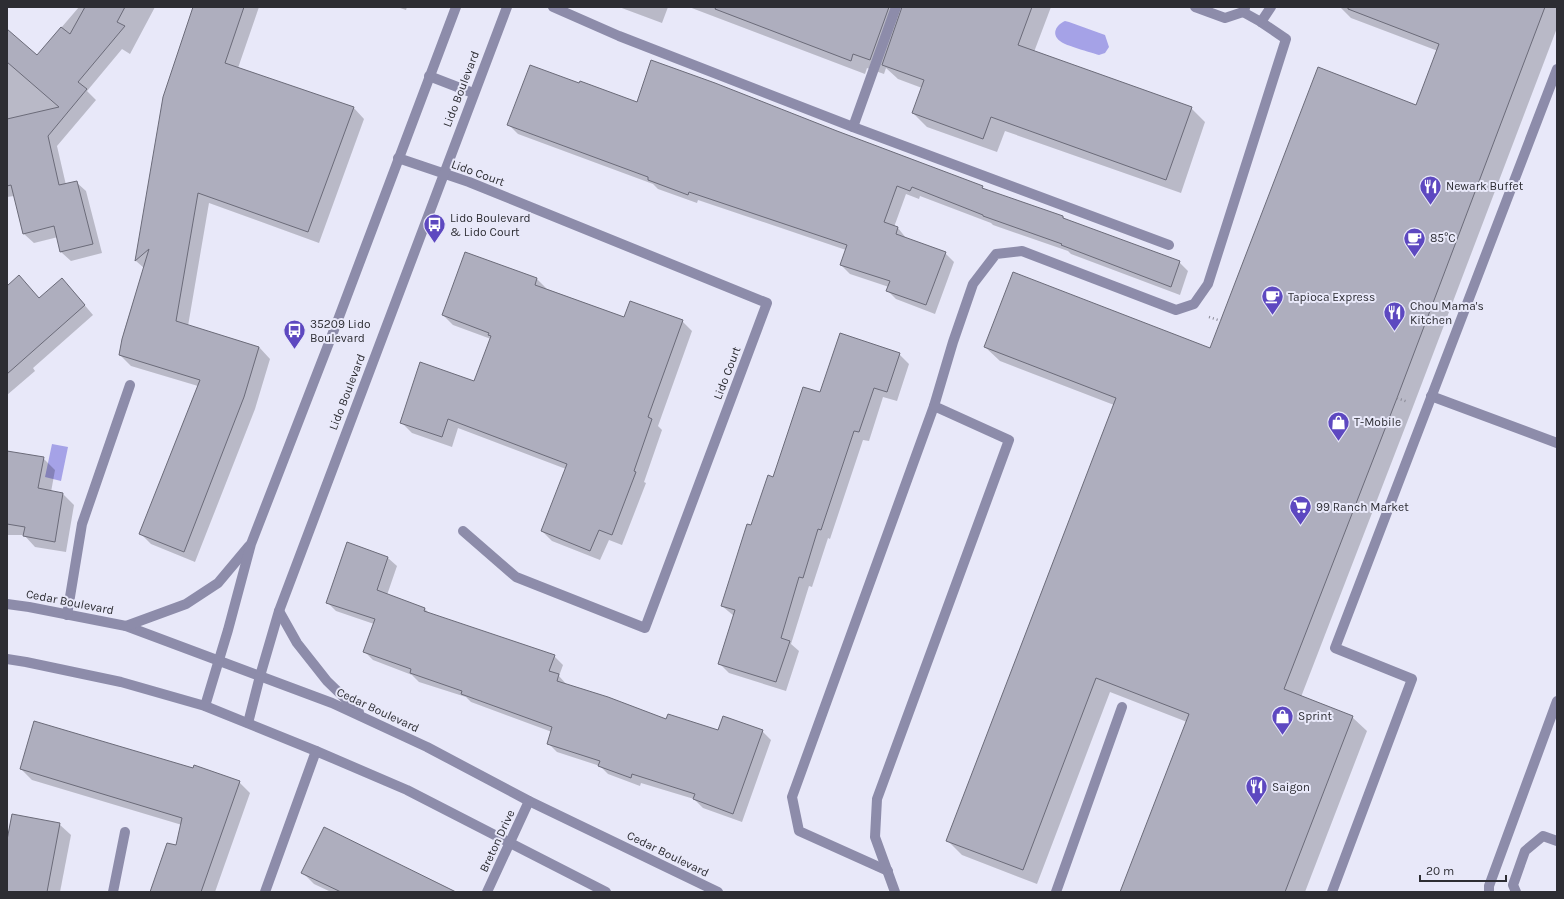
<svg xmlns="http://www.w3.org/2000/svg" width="1564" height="899" viewBox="0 0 1564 899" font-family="Karla,sans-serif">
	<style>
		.water { fill: #a5a2e7 }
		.shadow { fill: #0003 }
		.building { fill: #aeaebe; stroke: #6b6b79 }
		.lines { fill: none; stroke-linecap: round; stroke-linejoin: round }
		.path { stroke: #8a8a96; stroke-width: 2.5; stroke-dasharray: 1 3; stroke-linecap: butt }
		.minor { stroke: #8d8caa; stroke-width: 10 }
		.labels { text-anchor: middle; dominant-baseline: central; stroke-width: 4; stroke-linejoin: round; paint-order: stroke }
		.street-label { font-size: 12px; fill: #2d2d33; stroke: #e8e8f9 }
		.poi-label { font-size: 12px; fill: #2d2d33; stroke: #e8e8f9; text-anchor: start }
	</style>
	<rect width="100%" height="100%" fill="#e8e8f9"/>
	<g class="water">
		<path d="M1065 21 1069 22 1105 35 1109 47 1105 53 1099 55C1090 52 1066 46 1060 41 1051 34 1056 25 1065 21Z"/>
		<polygon points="52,444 68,447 61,481 45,477"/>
	</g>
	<g class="shadow">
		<polygon points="79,7 155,7 130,54 122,49 87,91 96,100 57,146 66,185 76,182 86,191 102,253 71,261 61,252 58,237 34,243 24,234 14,196 7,197 7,39 37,56"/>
		<polygon points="195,7 259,7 238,68 353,107 364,119 319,243 209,203 188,326 259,347 270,359 255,409 195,562 151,544 140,533 198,386 131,366 120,355 124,331 144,268 136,261 164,97"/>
		<polygon points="397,7 407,7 406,10"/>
		<polygon points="619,7 668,7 662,23"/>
		<polygon points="689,7 1051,7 1034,52 1191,108 1205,122 1181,193 1005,131 997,152 927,127 913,113 922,88 898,79 886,68 884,74 867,68 865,74"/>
		<polygon points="1340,7 1557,7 1557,28 1411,412 1301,697 1352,717 1367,731 1305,892 1121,892 1187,722 1110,692 1037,884 962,855 947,840 1114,405 1000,361 985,347 1211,349 1417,106 1438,51 1351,18"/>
		<polygon points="580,84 638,103 982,187 985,190 1063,217 1066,220 1179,262 1188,271 1180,295 1071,254 1068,251 993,225 991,223 920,196 919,199 906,194 894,227 898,228 906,238 945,253 954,262 935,314 896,299 887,290 889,287 850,274 841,265 846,250 698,200 697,203 658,189 653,184 518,134 509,125"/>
		<polygon points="537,279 547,289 625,318 682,321 692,331 658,426 662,430 644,482 646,483 622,545 609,540 600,560 552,541 542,531 566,469 458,428 452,447 412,433 401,422 475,382 491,339 453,325 443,315"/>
		<polygon points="7,287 40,299 71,289 93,315 33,368 35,371 7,395"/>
		<polygon points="899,354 909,364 897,401 883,397 869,441 863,440 830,539 828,538 812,587 809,586 791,644 799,651 786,691 729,673 719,663 734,616 722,606 751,526 773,478 820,394"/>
		<polygon points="7,452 43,458 55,470 51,492 63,494 74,505 66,552 35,547 24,535 7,535"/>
		<polygon points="347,544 388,558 397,566 387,595 425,609 431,615 554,656 563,665 559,676 567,685 667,720 719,731 762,731 771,740 742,822 703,808 694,799 641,783 640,786 608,774 600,766 557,752 548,743 552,732 471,702 466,697 419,682 412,675 373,660 364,651 374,624 336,611 327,602"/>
		<polygon points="21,769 239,782 250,793 215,892 154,892 177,846 182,825 32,780"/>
		<polygon points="59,824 71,835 60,892 7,892 7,846"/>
		<polygon points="303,873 443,892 331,892 314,884"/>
	</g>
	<g class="building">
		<polygon points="85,7 125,7 117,22 125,26 78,82 87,89 48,136 59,185 77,181 93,244 60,252 54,226 23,234 11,185 7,186 7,119 59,107 7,62 7,29 37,55 61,27 70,34"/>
		<polygon points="193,7 244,7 225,63 354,107 308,232 198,193 176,321 259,347 244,397 184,552 139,534 200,380 119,355 122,339 149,249 135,261 163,97"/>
		<polygon points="716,7 889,7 870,60 853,54 851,61 715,9"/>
		<polygon points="902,7 1032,7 1018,45 1192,107 1166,180 991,117 983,139 912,113 924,80 882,65"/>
		<polygon points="1348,7 1545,7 1397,398 1284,689 1353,716 1285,892 1120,892 1189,714 1096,678 1023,870 946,841 1116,398 984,347 1013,272 1210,348 1318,67 1416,105 1439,44 1348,9"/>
		<polygon points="651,60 715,83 837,131 983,186 982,188 1063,216 1063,218 1180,261 1171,287 1061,245 1062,244 983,216 983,215 912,187 910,191 897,186 884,222 898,227 896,234 946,252 926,305 886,291 890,281 840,265 847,245 689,192 688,195 648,180 648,177 507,125 530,65 579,83 580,81 637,102"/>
		<polygon points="465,252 537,278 535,285 624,317 630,301 683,320 648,417 652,419 634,471 636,472 612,535 599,530 590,551 541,531 567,464 448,419 442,437 400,423 420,362 474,381 491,336 488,335 489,333 442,315"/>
		<polygon points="19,275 39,298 62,278 85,305 7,374 7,286"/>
		<polygon points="840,333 900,353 887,392 874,388 859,432 854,431 821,530 818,529 803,578 799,577 781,638 790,641 776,682 718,664 735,610 721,606 747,524 751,525 768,475 773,477 803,387 820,392"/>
		<polygon points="7,451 44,457 38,488 63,493 55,542 23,536 25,527 7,524"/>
		<polygon points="347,542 388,557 377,590 425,608 424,611 555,655 549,671 559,674 557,681 608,697 666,719 668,714 718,730 723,716 763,730 733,814 693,799 695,794 632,774 631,778 598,766 600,761 547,744 552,727 461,694 462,691 410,673 411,669 363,652 375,619 326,603"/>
		<polygon points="34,721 193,768 194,765 240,781 201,892 150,892 167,843 176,845 182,818 20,769"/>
		<polygon points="12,814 60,823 47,892 7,892 7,840"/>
		<polygon points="324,827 456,892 341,892 301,873"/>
	</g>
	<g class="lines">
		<g class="path">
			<polyline points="1209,317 1221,321"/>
			<polyline points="1397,398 1408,402"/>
		</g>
		<g class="minor">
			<polyline points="553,7 619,36 853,127 1169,245"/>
			<polyline points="1195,7 1225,18 1243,12 1245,8"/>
			<polyline points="1261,22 1271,7"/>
			<polyline points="429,76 473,93"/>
			<polyline points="853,127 896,7"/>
			<polyline points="398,158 469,182 767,303 645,628 516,577 463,531"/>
			<polyline points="1431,396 1557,443"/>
			<polyline points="7,604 29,607 126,626 332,703 427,747 529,801 718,892"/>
			<polyline points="279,611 297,643 327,681 359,712"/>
			<polyline points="67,615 82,524 130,385"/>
			<polyline points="126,626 186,604 218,583 249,546"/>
			<polyline points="7,659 26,662 121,682 205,706 316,751 407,790 606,892"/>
			<polyline points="205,706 228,630 251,544 339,317 456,7"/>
			<polyline points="248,723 260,676 279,611 507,7"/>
			<polyline points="888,871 799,831 792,797 934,406"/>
			<polyline points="113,892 125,832"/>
			<polyline points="265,892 316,751"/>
			<polyline points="487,892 529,801"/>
			<polyline points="895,892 875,837 877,799 1009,440 934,406 953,342 973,284 996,254 1022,251 1176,310 1194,304 1208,284 1286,39 1261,22 1243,12"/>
			<polyline points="1056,892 1122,707"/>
			<polyline points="1332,892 1412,679 1335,648 1557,69"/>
			<polyline points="1489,892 1489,886 1557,701"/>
			<polyline points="1516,892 1513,885 1525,851 1543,836 1557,841"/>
		</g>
	</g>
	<defs>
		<symbol id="restaurant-pin" viewBox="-11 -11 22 30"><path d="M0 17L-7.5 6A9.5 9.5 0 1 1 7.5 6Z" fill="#5d48c0" stroke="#e8e8f9"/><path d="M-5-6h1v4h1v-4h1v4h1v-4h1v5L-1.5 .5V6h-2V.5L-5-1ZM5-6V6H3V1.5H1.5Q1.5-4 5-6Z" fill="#fff"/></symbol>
		<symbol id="bus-pin" viewBox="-11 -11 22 30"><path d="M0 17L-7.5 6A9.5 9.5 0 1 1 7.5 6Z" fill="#5d48c0" stroke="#e8e8f9"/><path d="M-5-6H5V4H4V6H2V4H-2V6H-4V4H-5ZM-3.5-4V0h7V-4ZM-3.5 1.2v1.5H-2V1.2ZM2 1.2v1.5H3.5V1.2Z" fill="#fff"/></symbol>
		<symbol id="cafe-pin" viewBox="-11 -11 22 30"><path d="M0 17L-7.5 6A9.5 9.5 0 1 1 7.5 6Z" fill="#5d48c0" stroke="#e8e8f9"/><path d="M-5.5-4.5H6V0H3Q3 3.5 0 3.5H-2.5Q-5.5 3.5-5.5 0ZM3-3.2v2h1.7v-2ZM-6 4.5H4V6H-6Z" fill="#fff"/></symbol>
		<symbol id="shop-pin" viewBox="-11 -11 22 30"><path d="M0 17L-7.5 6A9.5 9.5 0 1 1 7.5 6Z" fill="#5d48c0" stroke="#e8e8f9"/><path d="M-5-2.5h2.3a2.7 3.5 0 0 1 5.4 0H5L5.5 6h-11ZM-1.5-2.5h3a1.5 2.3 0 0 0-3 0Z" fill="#fff"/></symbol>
		<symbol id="supermarket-pin" viewBox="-11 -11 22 30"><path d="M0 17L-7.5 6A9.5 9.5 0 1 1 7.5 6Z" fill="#5d48c0" stroke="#e8e8f9"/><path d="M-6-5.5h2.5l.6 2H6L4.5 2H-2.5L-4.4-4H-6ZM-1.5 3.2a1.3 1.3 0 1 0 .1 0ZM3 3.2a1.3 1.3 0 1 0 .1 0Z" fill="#fff"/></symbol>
	</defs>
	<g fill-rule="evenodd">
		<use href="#restaurant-pin" x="1418" y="174" width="25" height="34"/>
		<use href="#bus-pin" x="422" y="212" width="25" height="34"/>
		<use href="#cafe-pin" x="1402" y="226" width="25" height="34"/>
		<use href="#cafe-pin" x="1260" y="284" width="25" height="34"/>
		<use href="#restaurant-pin" x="1382" y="300" width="25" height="34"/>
		<use href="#bus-pin" x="282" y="318" width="25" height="34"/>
		<use href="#shop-pin" x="1326" y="410" width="25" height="34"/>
		<use href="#supermarket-pin" x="1288" y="494" width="25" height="34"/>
		<use href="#shop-pin" x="1270" y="704" width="25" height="34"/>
		<use href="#restaurant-pin" x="1244" y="774" width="25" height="34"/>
	</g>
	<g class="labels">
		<g class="street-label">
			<text transform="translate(461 89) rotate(-69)">Lido Boulevard</text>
			<text transform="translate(478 173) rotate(20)">Lido Court</text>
			<text transform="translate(727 373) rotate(-69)">Lido Court</text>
			<text transform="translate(347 392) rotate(-69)">Lido Boulevard</text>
			<text transform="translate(70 602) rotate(11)">Cedar Boulevard</text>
			<text transform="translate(378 710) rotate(25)">Cedar Boulevard</text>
			<text transform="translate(497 841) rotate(-65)">Breton Drive</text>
			<text transform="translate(668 854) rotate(26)">Cedar Boulevard</text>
		</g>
		<g class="poi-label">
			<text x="1446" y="186">Newark Buffet</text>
			<text x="450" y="218">Lido Boulevard<tspan x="450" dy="14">&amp; Lido Court</tspan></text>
			<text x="1430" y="238">85°C</text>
			<text x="1288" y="297">Tapioca Express</text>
			<text x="1410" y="306">Chou Mama's<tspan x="1410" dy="14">Kitchen</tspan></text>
			<text x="310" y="324">35209 Lido<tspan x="310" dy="14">Boulevard</tspan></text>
			<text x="1354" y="422">T-Mobile</text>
			<text x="1316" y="507">99 Ranch Market</text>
			<text x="1298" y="716">Sprint</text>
			<text x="1272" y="787">Saigon</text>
		</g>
	</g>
	<rect width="1564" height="899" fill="none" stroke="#2d2d33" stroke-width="16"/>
	<path d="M1420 875v6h86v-6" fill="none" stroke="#2d2d33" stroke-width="2"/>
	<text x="1426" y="875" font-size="12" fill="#2d2d33" stroke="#e8e8f9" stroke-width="3" paint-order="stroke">20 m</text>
</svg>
